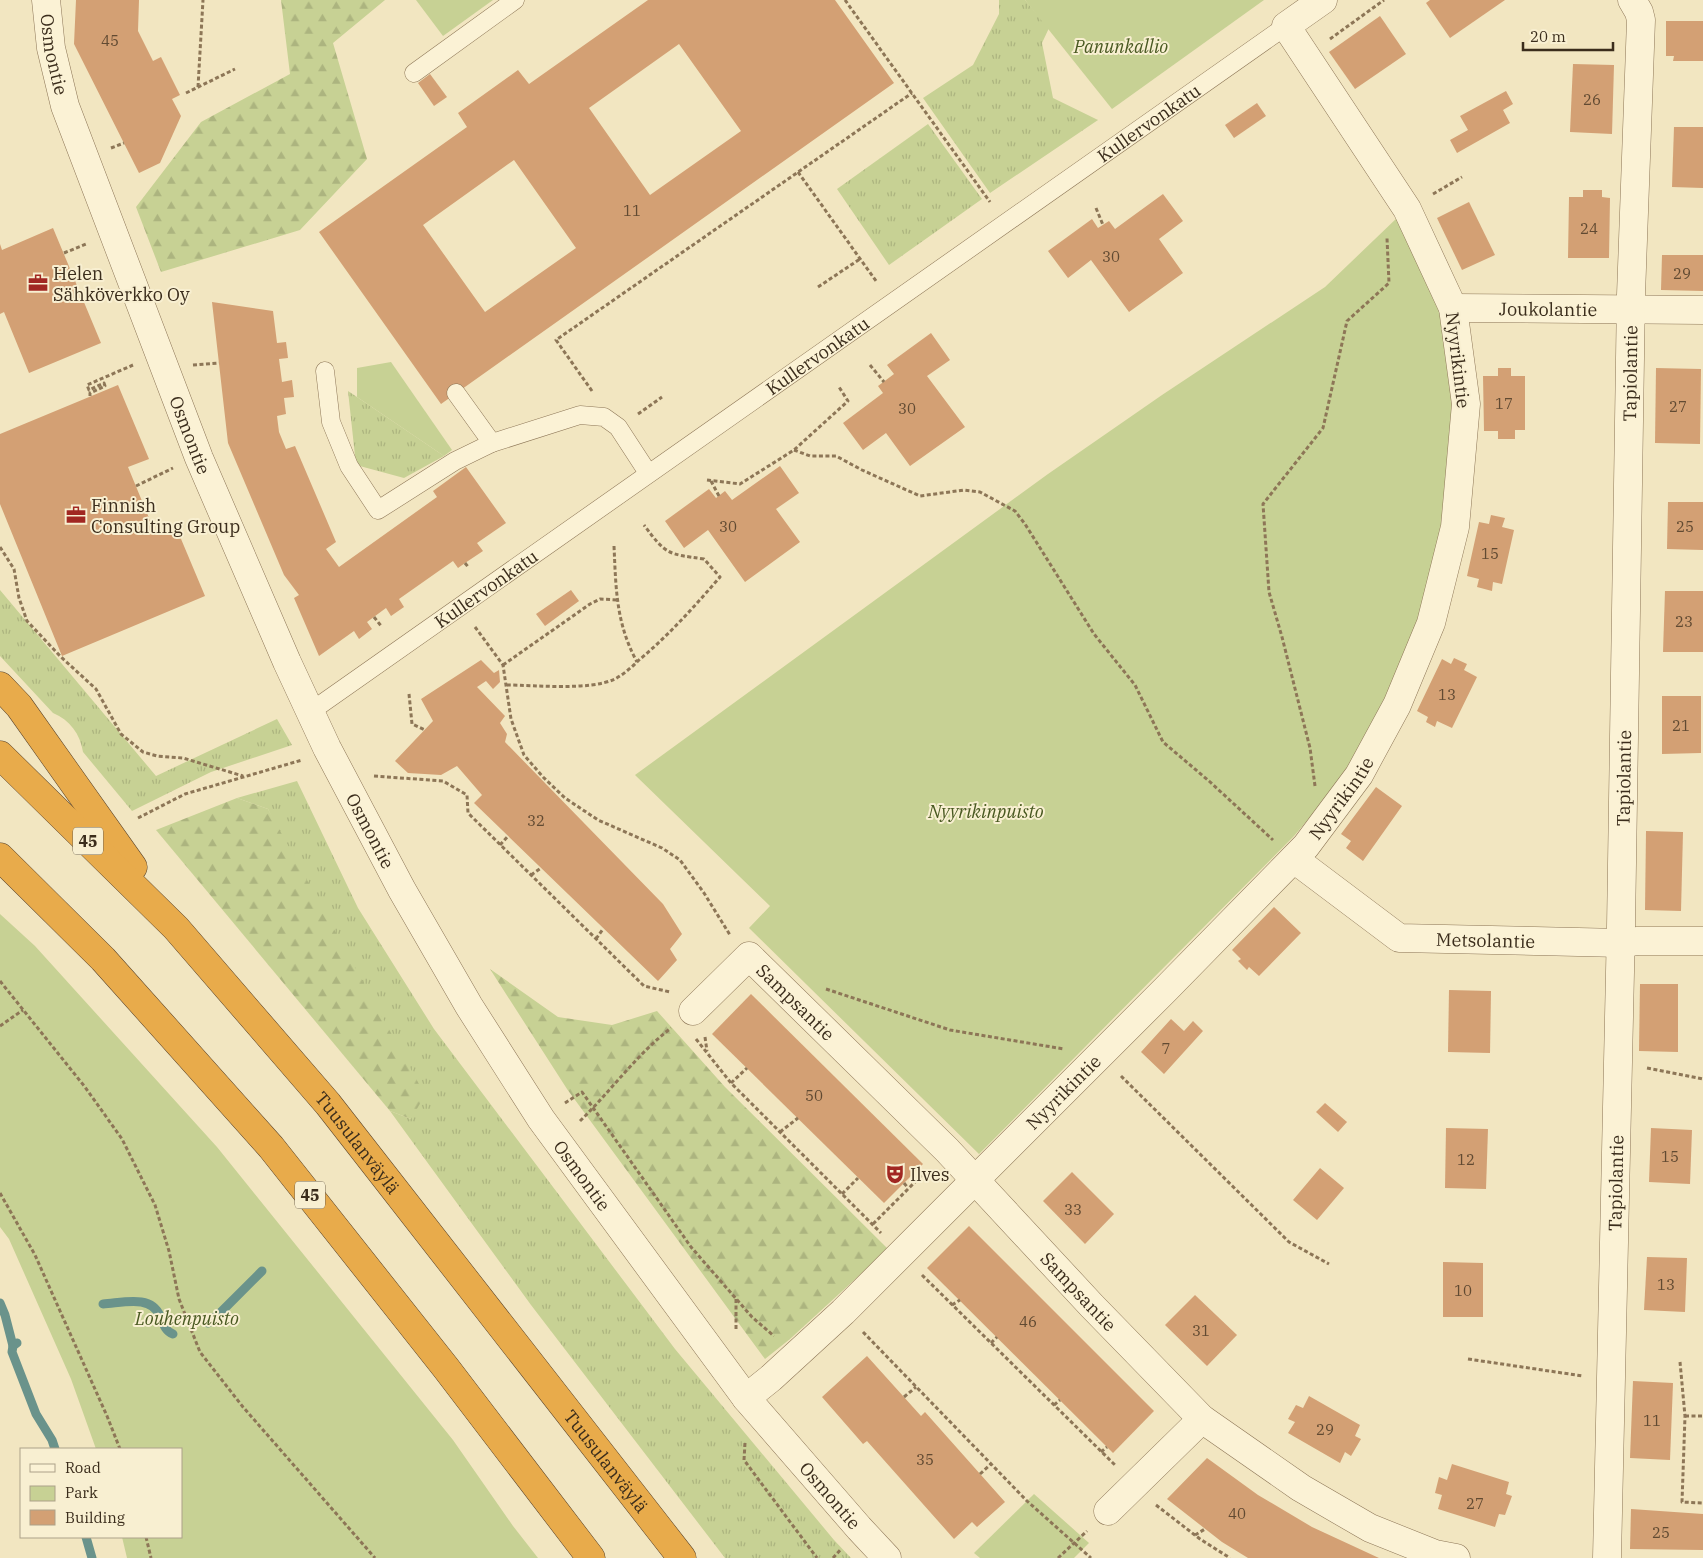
<svg xmlns="http://www.w3.org/2000/svg" width="1703" height="1558" viewBox="0 0 1703 1558" font-family="'IBM Plex Serif',serif">
	<style>
		.grass { fill: url(#grass-tufts) }
		.forest { fill: url(#forest-firs) }
		.park { fill: #c7d194 }
		.lines { fill: none; stroke-linecap: round; stroke-linejoin: round }
		.stream { stroke: #6a938b; stroke-width: 9 }
		.building { fill: #d3a074; fill-rule: evenodd }
		.lane-casing { stroke: #8d7657; stroke-width: 19 }
		.street-casing { stroke: #8d7657; stroke-width: 29 }
		.highway-casing { stroke: #5a442c; stroke-width: 29 }
		.path { stroke: #8d7657; stroke-width: 3; stroke-dasharray: 4 2.5; stroke-linecap: butt }
		.lane { stroke: #fbf2d5; stroke-width: 18 }
		.street { stroke: #fbf2d5; stroke-width: 28 }
		.highway { stroke: #e8ab4b; stroke-width: 28 }
		.labels { text-anchor: middle; dominant-baseline: central; stroke-width: 4; stroke-linejoin: round; paint-order: stroke }
		.number-label { font-size: 15px; fill: #614a32 }
		.shield { fill: #f8efd1; stroke: #746752; stroke-width: 1 }
		.shield-label { font-size: 16px; font-weight: bold; fill: #3b2d1c }
		.park-label { font-size: 18px; font-style: italic; fill: #495921; stroke: #f8efd1 }
		.street-label { font-size: 18px; fill: #3b2d1c; stroke: #f8efd1 }
		.poi-label { font-size: 18px; fill: #3b2d1c; stroke: #f8efd1; text-anchor: start }
	</style>
	<defs>
		<pattern id="grass-tufts" width="24" height="20" patternUnits="userSpaceOnUse" patternTransform="scale(1.25)"><rect width="24" height="20" fill="#c7d194"/><path d="M3 7l-1-3M5 7V3M7 7l1-3M15 17l-1-3M17 17v-4M19 17l1-3" fill="none" stroke="#acb47f"/></pattern>
		<pattern id="forest-firs" width="22" height="20" patternUnits="userSpaceOnUse" patternTransform="scale(1.25)"><rect width="22" height="20" fill="#c7d194"/><path d="M5 1l3.5 6h-7zM16 11l3.5 6h-7z" fill="#acb47f"/></pattern>
	</defs>
	<rect width="100%" height="100%" fill="#f2e6c1"/>
	<g class="grass">
		<polygon points="999,0 1025,0 1049,28 1042,43 1053,98 1098,120 990,193 923,98 973,65 999,14"/>
		<polygon points="928,124 982,199 889,265 837,189"/>
		<polygon points="348,391 357,397 444,456 404,478 356,465"/>
		<path d="M0 590 156 776 277 719 292 745 211 772 132 811 83 752C80 734 70 720 53 713L0 656Z"/>
		<polygon points="297,781 358,908 434,1029 675,1349 834,1540 851,1558 725,1558 531,1305 390,1111 411,1119 268,809 237,798"/>
	</g>
	<g class="forest">
		<polygon points="281,0 385,0 333,43 367,159 300,230 161,272 136,207 201,122 290,74"/>
		<polygon points="237,798 268,809 425,1095 411,1119 390,1111 156,830"/>
		<polygon points="490,969 558,1017 612,1025 657,1011 725,1087 888,1249 790,1339 765,1359 567,1089"/>
	</g>
	<g class="park">
		<polygon points="416,0 493,0 443,36"/>
		<polygon points="1025,0 1264,0 1112,109"/>
		<polygon points="1399,216 1441,310 1452,402 1450,487 1419,620 1386,699 1351,769 1294,836 979,1154 749,928 770,906 635,775 1048,474 1162,395 1325,287"/>
		<polygon points="391,362 452,450 444,456 357,397 357,368"/>
		<polygon points="0,914 35,946 217,1147 453,1440 513,1526 538,1558 127,1558 122,1537 181,1537 181,1449 96,1449 71,1379 9,1239 0,1227"/>
		<polygon points="1034,1494 1089,1543 1074,1558 980,1558 974,1553"/>
	</g>
	<g class="lines">
		<g class="stream">
			<polyline points="0,1303 5,1315 13,1346"/>
			<path d="M103 1304C122 1303 151 1294 160 1316 163 1323 165 1331 173 1334"/>
			<polyline points="208,1323 220,1313 262,1271"/>
			<polyline points="17,1343 13,1346 12,1352 36,1414 52,1440 55,1449"/>
			<polyline points="86,1537 92,1558"/>
		</g>
	</g>
	<g class="building">
		<polygon points="76,0 139,0 138,31 153,61 161,57 180,95 172,99 181,116 160,163 139,173 74,44"/>
		<path d="M648 0H835L894 83 441 404 319 232 467 127 458 113 518 70 529 84ZM679 44 741 131 650 195 589 108ZM514 160 576 248 485 312 423 225Z"/>
		<polygon points="1430,0 1505,0 1450,38 1426,3"/>
		<polygon points="1380,16 1406,54 1355,89 1329,52"/>
		<polygon points="1666,21 1703,21 1703,61 1673,61 1674,56 1666,56"/>
		<polygon points="1573,64 1614,65 1612,134 1570,132"/>
		<polygon points="430,74 447,97 434,106 418,83"/>
		<polygon points="1506,91 1513,104 1503,110 1510,123 1457,153 1450,140 1468,130 1460,116"/>
		<polygon points="1257,103 1266,116 1234,138 1225,125"/>
		<polygon points="1674,127 1703,127 1703,188 1672,187"/>
		<polygon points="1583,190 1602,190 1602,197 1610,198 1609,258 1568,258 1569,197 1583,197"/>
		<polygon points="1163,194 1183,221 1159,239 1183,273 1129,312 1091,260 1068,278 1048,251 1092,219 1098,228 1109,221 1115,229"/>
		<polygon points="1469,202 1495,255 1462,270 1437,218"/>
		<polygon points="53,228 101,343 29,373 4,312 0,314 0,244 2,250"/>
		<polygon points="1662,255 1703,255 1703,291 1661,290"/>
		<polygon points="212,302 273,311 277,343 286,342 288,358 279,359 282,382 292,380 294,397 284,398 286,414 277,416 279,432 286,449 295,446 336,542 326,549 339,567 437,497 433,491 466,467 506,523 477,543 483,551 465,563 458,568 453,561 399,599 404,607 391,616 386,608 367,622 372,629 359,639 354,631 319,656 294,598 299,595 284,575 228,443"/>
		<polygon points="931,333 950,360 927,376 965,427 910,466 886,433 863,450 843,423 883,393 878,386 894,374 887,365"/>
		<polygon points="1498,368 1511,368 1511,376 1525,376 1525,430 1515,430 1515,439 1498,439 1498,431 1484,431 1483,376 1498,376"/>
		<polygon points="1656,368 1701,369 1700,444 1655,443"/>
		<polygon points="118,385 149,459 128,467 156,535 176,527 205,596 62,656 0,504 0,434"/>
		<polygon points="780,466 799,493 776,509 800,542 745,582 708,530 684,548 665,521 709,489 716,498 725,491 732,500"/>
		<polygon points="1668,502 1703,502 1703,550 1667,549"/>
		<polygon points="1491,515 1505,518 1502,527 1514,530 1502,584 1493,582 1492,591 1477,587 1479,579 1467,576 1479,522 1489,524"/>
		<polygon points="571,590 579,601 545,626 536,614"/>
		<polygon points="1665,591 1703,591 1703,652 1663,652"/>
		<polygon points="1454,658 1467,664 1464,670 1477,677 1452,728 1437,721 1435,727 1426,722 1428,717 1417,711 1442,659 1451,664"/>
		<polygon points="481,660 494,673 499,670 500,682 493,689 486,681 477,687 505,716 500,723 507,734 505,742 663,904 682,934 670,949 677,960 658,981 474,803 482,795 457,766 441,775 408,773 395,761 433,721 421,699"/>
		<polygon points="1662,696 1701,696 1701,753 1662,754"/>
		<polygon points="1376,787 1402,806 1363,861 1346,848 1351,841 1341,834"/>
		<polygon points="1646,831 1683,832 1681,911 1645,910"/>
		<polygon points="1274,907 1301,933 1259,976 1249,967 1247,970 1238,961 1241,959 1232,950"/>
		<polygon points="1640,984 1678,984 1678,1052 1639,1051"/>
		<polygon points="1449,990 1491,991 1490,1053 1448,1052"/>
		<polygon points="751,994 923,1164 884,1203 712,1034"/>
		<polygon points="1171,1019 1184,1031 1193,1021 1203,1031 1164,1074 1141,1052"/>
		<polygon points="1325,1103 1347,1122 1338,1132 1316,1112"/>
		<polygon points="1446,1128 1488,1129 1486,1189 1445,1188"/>
		<polygon points="1651,1128 1692,1130 1690,1184 1649,1182"/>
		<polygon points="1320,1168 1344,1188 1317,1220 1293,1200"/>
		<polygon points="1072,1172 1114,1214 1085,1244 1043,1201"/>
		<polygon points="969,1226 1154,1411 1113,1453 927,1268"/>
		<polygon points="1647,1257 1687,1258 1685,1312 1644,1310"/>
		<polygon points="1443,1262 1483,1263 1483,1317 1443,1317"/>
		<polygon points="1195,1295 1237,1335 1207,1366 1165,1325"/>
		<polygon points="867,1356 921,1416 925,1412 1005,1502 977,1527 972,1522 954,1539 867,1441 863,1444 822,1397"/>
		<polygon points="1633,1381 1673,1383 1670,1460 1630,1458"/>
		<polygon points="1309,1396 1360,1425 1355,1436 1361,1439 1351,1456 1345,1452 1340,1463 1288,1433 1295,1422 1288,1419 1296,1405 1303,1408"/>
		<polygon points="1207,1458 1258,1495 1312,1527 1379,1558 1248,1558 1222,1542 1167,1499"/>
		<polygon points="1452,1464 1509,1482 1506,1494 1512,1496 1505,1515 1499,1514 1495,1527 1438,1509 1442,1495 1435,1493 1439,1477 1447,1480"/>
		<polygon points="1631,1509 1703,1514 1703,1550 1630,1549"/>
	</g>
	<g class="lines">
		<defs>
			<g id="lane">
				<polyline points="414,73 515,0"/>
				<polyline points="325,371 331,422 349,466 378,510 455,461 492,443 580,415 604,417 618,427 648,473"/>
				<polyline points="456,393 492,443"/>
				<path id="s1" d="M310 712 1286 26"/>
			</g>
			<g id="street">
				<path id="s2" d="M46 0 51 48 65 106 199 458 287 662 327 748 402 890 469 1006 541 1119 746 1398 859 1528 887 1558"/>
				<path id="s3" d="M1453 308 1703 310"/>
				<path id="s4" d="M1294 859 1399 938 1621 943 1638 941H1703"/>
				<path id="s5" d="M693 1011 749 956 947 1150 1092 1306 1202 1419 1301 1488 1370 1528 1435 1554 1456 1558"/>
				<path id="s6" d="M746 1398 771 1378 843 1312 1165 990 1306 846 1359 775 1397 705 1431 623 1455 527 1466 404 1453 308 1407 209 1286 26 1323 0"/>
				<polyline points="1108,1511 1202,1419"/>
				<path id="s7" d="M1607 1558 1621 927 1631 295 1641 20 1639 12 1632 0"/>
			</g>
			<g id="highway">
				<polyline points="0,686 19,706 133,867"/>
				<path id="s8" d="M0 755 176 928 328 1104 682 1558"/>
				<polyline points="0,857 103,959 271,1147 446,1368 591,1558"/>
			</g>
		</defs>
		<use href="#lane" class="lane-casing"/>
		<use href="#street" class="street-casing"/>
		<use href="#highway" class="highway-casing"/>
		<g class="path">
			<polyline points="845,0 990,202"/>
			<polyline points="1330,39 1384,0"/>
			<polyline points="198,87 203,0"/>
			<polyline points="186,93 235,69"/>
			<polyline points="111,148 124,143"/>
			<polyline points="798,172 876,281"/>
			<polyline points="1433,194 1462,177"/>
			<polyline points="1096,208 1103,225"/>
			<polyline points="64,253 86,244"/>
			<polyline points="818,287 860,259"/>
			<polyline points="193,365 219,363"/>
			<polyline points="870,365 884,382"/>
			<polyline points="592,391 556,340 912,93"/>
			<polyline points="90,396 90,393 105,386 104,383 89,390 87,385 133,365"/>
			<polyline points="638,414 662,397"/>
			<polyline points="794,450 810,456 836,456 862,470 920,496 964,490 980,492 1015,511 1025,524 1094,634 1135,685 1163,742 1209,781 1273,840"/>
			<polyline points="707,480 740,484 794,450 848,401 839,387"/>
			<polyline points="711,481 719,496"/>
			<polyline points="136,486 173,468"/>
			<path d="M614 546C616 590 616 623 637 662"/>
			<polyline points="0,547 14,569 19,598 27,621 61,657 96,689 121,734 143,752 157,756 183,758 243,776"/>
			<polyline points="465,563 469,568"/>
			<polyline points="374,617 382,627"/>
			<polyline points="475,627 503,665 511,719 524,755 543,777 565,798 598,820 662,848 680,860 704,893 730,935"/>
			<polyline points="503,665 590,604 600,599 617,600"/>
			<path d="M507 685C536 685 589 691 615 679 624 674 632 667 639 660 669 635 694 607 720 577L704 559C668 554 666 555 644 525"/>
			<polyline points="409,694 412,724 425,730"/>
			<polyline points="374,776 443,781 467,795 468,813 644,986 670,992"/>
			<polyline points="1315,786 1310,748 1282,637 1269,592 1263,504 1323,428 1347,321 1389,283 1387,238"/>
			<polyline points="138,818 185,794 302,760"/>
			<polyline points="500,845 508,836"/>
			<polyline points="531,875 541,868"/>
			<polyline points="596,939 603,929"/>
			<polyline points="0,981 85,1087 122,1139 155,1205 169,1251 179,1299 200,1352 243,1407 375,1558"/>
			<polyline points="826,989 950,1030 1064,1049"/>
			<polyline points="0,1026 23,1010"/>
			<polyline points="705,1037 707,1051"/>
			<polyline points="696,1039 731,1083 881,1233"/>
			<polyline points="1647,1068 1703,1079"/>
			<polyline points="1121,1076 1289,1242 1329,1264"/>
			<polyline points="731,1083 747,1068"/>
			<polyline points="565,1103 582,1092 691,1247 752,1317 774,1336"/>
			<path d="M580 1121C611 1091 636 1055 671 1028"/>
			<polyline points="780,1132 798,1118"/>
			<polyline points="904,1183 908,1188"/>
			<polyline points="0,1193 35,1255 107,1416 120,1449"/>
			<polyline points="842,1194 858,1178"/>
			<polyline points="873,1224 927,1170"/>
			<polyline points="922,1275 1115,1465"/>
			<polyline points="736,1299 736,1330"/>
			<polyline points="952,1305 960,1300"/>
			<polyline points="863,1332 1027,1501 1091,1558"/>
			<polyline points="991,1343 997,1337"/>
			<polyline points="1468,1359 1583,1376"/>
			<polyline points="1680,1362 1685,1416 1682,1502 1703,1503"/>
			<polyline points="904,1397 916,1387"/>
			<polyline points="1054,1405 1060,1400"/>
			<polyline points="1685,1416 1703,1416"/>
			<polyline points="745,1443 744,1460 817,1558"/>
			<polyline points="1101,1452 1107,1447"/>
			<polyline points="980,1474 991,1464"/>
			<polyline points="1156,1505 1200,1539 1230,1558"/>
			<polyline points="1195,1535 1205,1529"/>
			<polyline points="146,1537 151,1558"/>
			<polyline points="833,1558 841,1549"/>
			<polyline points="1058,1558 1087,1531"/>
		</g>
		<use href="#lane" class="lane"/>
		<use href="#street" class="street"/>
		<use href="#highway" class="highway"/>
	</g>
	<defs>
		<symbol id="office-bare" viewBox="-9 -9 18 18"><path d="M-6-3h4V-5.5h4V-3h4V5H-6ZM-1-4.5V-3h2v-1.5ZM-6 0V1H6V0Z" fill="#a12722" stroke="#f8efd1" stroke-width="2.5" paint-order="stroke"/></symbol>
		<symbol id="theatre-bare" viewBox="-9 -9 18 18"><path d="M-5-5.5Q0-4 5-5.5V0Q5 5 0 6Q-5 5-5 0ZM-3.3-2.5H-1v1.5H-3.3ZM1-2.5H3.3v1.5H1ZM-2.8 1Q0 5.5 2.8 1Z" fill="#a12722" stroke="#f8efd1" stroke-width="2.5" paint-order="stroke"/></symbol>
	</defs>
	<g fill-rule="evenodd">
		<use href="#office-bare" x="24" y="269" width="28" height="28"/>
		<use href="#office-bare" x="62" y="501" width="28" height="28"/>
		<use href="#theatre-bare" x="881" y="1160" width="28" height="28"/>
	</g>
	<g class="labels">
		<g class="number-label">
			<text x="110" y="40">45</text>
			<text x="1592" y="99">26</text>
			<text x="632" y="210">11</text>
			<text x="1589" y="228">24</text>
			<text x="1111" y="256">30</text>
			<text x="1682" y="273">29</text>
			<text x="1504" y="403">17</text>
			<text x="1678" y="406">27</text>
			<text x="907" y="408">30</text>
			<text x="728" y="526">30</text>
			<text x="1685" y="526">25</text>
			<text x="1490" y="553">15</text>
			<text x="1684" y="621">23</text>
			<text x="1447" y="694">13</text>
			<text x="1681" y="725">21</text>
			<text x="536" y="820">32</text>
			<text x="1166" y="1048">7</text>
			<text x="814" y="1095">50</text>
			<text x="1670" y="1156">15</text>
			<text x="1466" y="1159">12</text>
			<text x="1073" y="1209">33</text>
			<text x="1666" y="1284">13</text>
			<text x="1463" y="1290">10</text>
			<text x="1028" y="1321">46</text>
			<text x="1201" y="1330">31</text>
			<text x="1652" y="1420">11</text>
			<text x="1325" y="1429">29</text>
			<text x="925" y="1459">35</text>
			<text x="1475" y="1503">27</text>
			<text x="1237" y="1513">40</text>
			<text x="1661" y="1532">25</text>
		</g>
		<g class="shield">
			<rect x="73" y="827.5" width="30" height="27" rx="4"/>
			<rect x="295" y="1181.5" width="30" height="27" rx="4"/>
		</g>
		<g class="shield-label">
			<text x="88" y="841">45</text>
			<text x="310" y="1195">45</text>
		</g>
		<g class="park-label">
			<text x="1121" y="46">Panunkallio</text>
			<text x="986" y="811">Nyyrikinpuisto</text>
			<text x="187" y="1318">Louhenpuisto</text>
		</g>
		<g class="street-label">
			<text stroke="none"><textPath href="#s2" startOffset="55">Osmontie</textPath></text>
			<text stroke="none"><textPath href="#s1" startOffset="1025">Kullervonkatu</textPath></text>
			<text stroke="none"><textPath href="#s3" startOffset="95">Joukolantie</textPath></text>
			<text stroke="none"><textPath href="#s1" startOffset="620">Kullervonkatu</textPath></text>
			<text transform="translate(1458 360) rotate(83)">Nyyrikintie</text>
			<text stroke="none"><textPath href="#s7" startOffset="1185">Tapiolantie</textPath></text>
			<text stroke="none"><textPath href="#s2" startOffset="460">Osmontie</textPath></text>
			<text stroke="none"><textPath href="#s1" startOffset="215">Kullervonkatu</textPath></text>
			<text stroke="none"><textPath href="#s7" startOffset="780">Tapiolantie</textPath></text>
			<text stroke="none"><textPath href="#s6" startOffset="846">Nyyrikintie</textPath></text>
			<text stroke="none"><textPath href="#s2" startOffset="895">Osmontie</textPath></text>
			<text stroke="none"><textPath href="#s4" startOffset="218">Metsolantie</textPath></text>
			<text stroke="none"><textPath href="#s5" startOffset="144">Sampsantie</textPath></text>
			<text stroke="none"><textPath href="#s6" startOffset="441">Nyyrikintie</textPath></text>
			<text stroke="none"><textPath href="#s8" startOffset="528">Tuusulanväylä</textPath></text>
			<text stroke="none"><textPath href="#s2" startOffset="1300">Osmontie</textPath></text>
			<text stroke="none"><textPath href="#s7" startOffset="375">Tapiolantie</textPath></text>
			<text stroke="none"><textPath href="#s5" startOffset="549">Sampsantie</textPath></text>
			<text stroke="none"><textPath href="#s8" startOffset="932">Tuusulanväylä</textPath></text>
			<text stroke="none"><textPath href="#s2" startOffset="1705">Osmontie</textPath></text>
		</g>
		<g class="poi-label">
			<text x="53" y="273">Helen<tspan x="53" dy="21">Sähköverkko Oy</tspan></text>
			<text x="91" y="505">Finnish<tspan x="91" dy="21">Consulting Group</tspan></text>
			<text x="910" y="1174">Ilves</text>
		</g>
	</g>
	<rect x="20" y="1448" width="162" height="90" fill="#f8efd1" stroke="#aca189"/>
	<rect x="30" y="1464" width="25" height="8" fill="#fbf2d5" stroke="#aca189"/>
	<text x="65" y="1473" font-size="15" fill="#3b2d1c">Road</text>
	<rect x="30" y="1486" width="25" height="15" fill="#c7d194" stroke="#aca189"/>
	<text x="65" y="1498" font-size="15" fill="#3b2d1c">Park</text>
	<rect x="30" y="1510" width="25" height="15" fill="#d3a074" stroke="#aca189"/>
	<text x="65" y="1523" font-size="15" fill="#3b2d1c">Building</text>
	<path d="M1523 42v8h90v-8" fill="none" stroke="#3b2d1c" stroke-width="2.5"/>
	<text x="1530" y="42" font-size="15" fill="#3b2d1c" stroke="#f8efd1" stroke-width="4" paint-order="stroke">20 m</text>
</svg>
